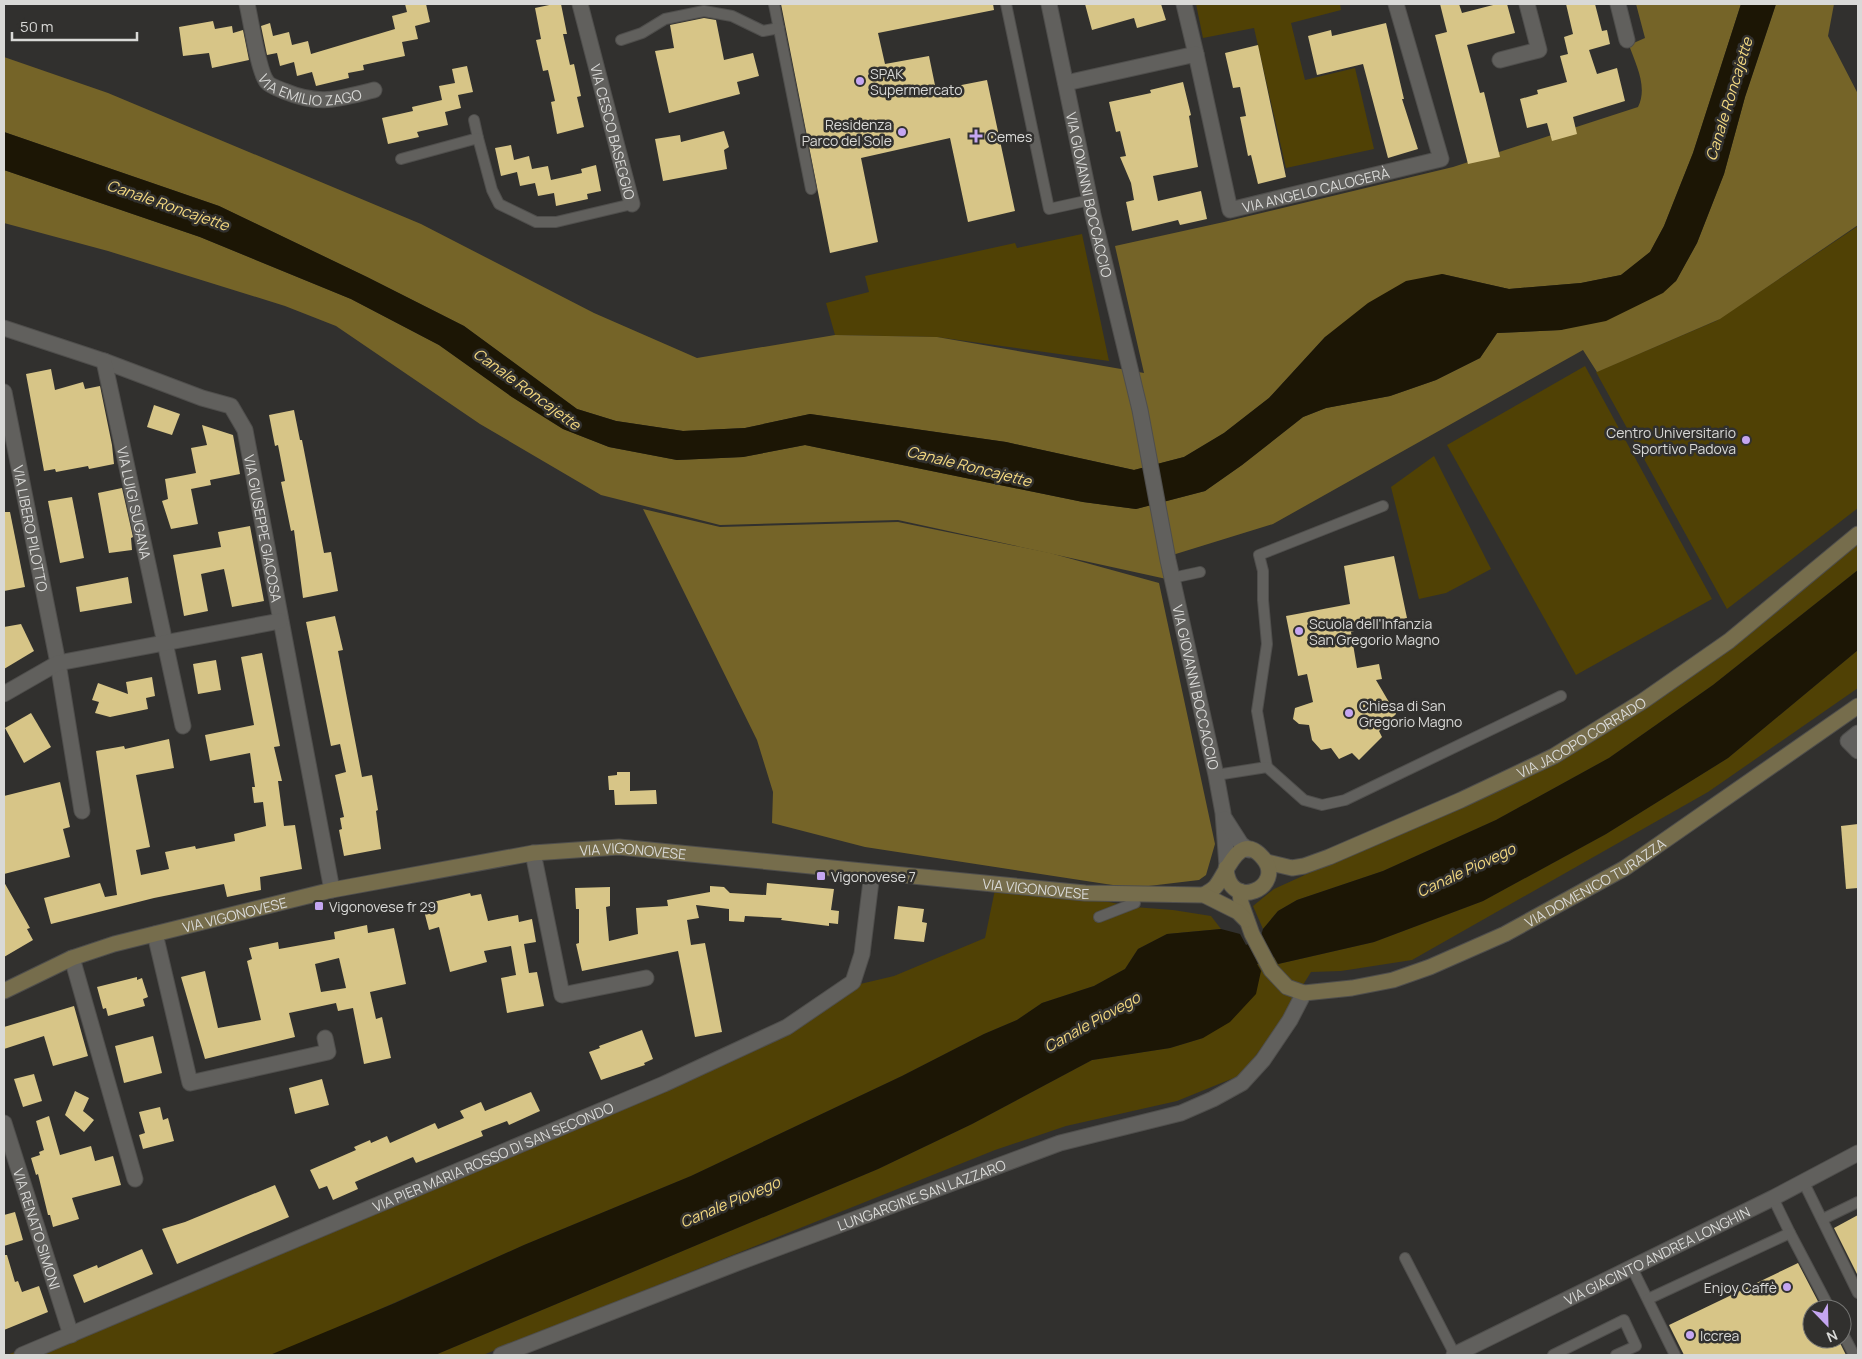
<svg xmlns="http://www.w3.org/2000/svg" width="1862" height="1359" viewBox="0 0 1862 1359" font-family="Manrope,sans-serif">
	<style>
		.green { fill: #504105 }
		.forest { fill: #756428 }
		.water { fill: #1c1605 }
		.building { fill: #d7c587; fill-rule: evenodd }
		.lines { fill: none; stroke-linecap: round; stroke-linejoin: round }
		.service-casing { stroke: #4f4e4c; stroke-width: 12 }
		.minor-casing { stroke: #4f4e4c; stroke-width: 17 }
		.tertiary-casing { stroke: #4f4e4c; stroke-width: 17 }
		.secondary-casing { stroke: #4f4e4c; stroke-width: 17 }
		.service { stroke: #61605d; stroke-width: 10 }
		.minor { stroke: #61605d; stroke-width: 15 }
		.tertiary { stroke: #61605d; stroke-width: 15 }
		.secondary { stroke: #766d4c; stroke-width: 15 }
		.poi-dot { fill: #c5a6f1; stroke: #31302e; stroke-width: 2 }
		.labels { text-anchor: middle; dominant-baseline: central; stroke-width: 5; stroke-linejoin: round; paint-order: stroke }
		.poi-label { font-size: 14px; fill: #d9d9d7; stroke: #31302e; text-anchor: start }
		.street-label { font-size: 14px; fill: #d9d9d7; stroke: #31302e }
		.water-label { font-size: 15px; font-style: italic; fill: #f4d981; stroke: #31302e }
	</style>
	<rect width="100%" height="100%" fill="#31302e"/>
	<g class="green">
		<polygon points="1196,4 1340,4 1341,10 1291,23 1305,80 1355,68 1374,149 1286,168 1254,28 1203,38"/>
		<polygon points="1858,226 1858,508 1727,609 1596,372 1716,321"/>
		<polygon points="1082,234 1109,361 937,337 835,335 826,303 869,292 865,276 1015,243 1017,248"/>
		<polygon points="1585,366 1712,599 1576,675 1447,445"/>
		<polygon points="1434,456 1491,569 1446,593 1419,599 1391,487"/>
		<polygon points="1858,538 1858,570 1713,685 1609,758 1496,820 1383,871 1297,900 1278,911 1263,929 1253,906 1274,889 1556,761"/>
		<polygon points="1858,650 1858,688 1708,792 1412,960 1341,971 1311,972 1277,1027 1241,1075 1177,1101 1066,1126 995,1150 483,1355 435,1355 878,1169 972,1124 1092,1060 1170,1048 1203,1038 1261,971 1257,964 1275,957 1278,964 1374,942 1483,901 1606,834 1728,758"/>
		<polygon points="997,880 1134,907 1173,910 1211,916 1221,929 1167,934 1138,949 1125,969 1094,986 1042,1003 1017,1020 984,1034 902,1076 691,1176 524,1245 304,1343 270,1355 7,1355 308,1234 785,1022 856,985 894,976 985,938"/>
	</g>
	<g class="forest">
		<path d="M1636 4H1741L1693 153 1664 226 1650 252 1621 275 1581 283 1509 289 1442 274 1325 337 1269 398 1224 433 1184 457 1134 470 1006 442 810 414 745 428 683 431 616 421 577 409 464 326 367 277 219 206 4 132V57L108 93 421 224 594 313 697 358 835 335 937 337 1144 373 1115 246 1224 222 1453 167 1638 107C1648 87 1636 65 1629 45L1645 38Z"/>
		<polygon points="1776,4 1834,4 1828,36 1858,94 1858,225 1720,319 1597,372 1583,350 1273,524 1166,557 1171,580 898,520 720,525 601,495 480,424 336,326 285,306 108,251 4,223 4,170 200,237 351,299 439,345 512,397 563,429 609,447 677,460 743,457 805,445 1083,502 1136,509 1205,491 1242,465 1303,417 1326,408 1390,396 1436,380 1480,358 1497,333 1561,330 1676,281 1697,243 1724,174 1745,97"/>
		<polygon points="643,509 720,527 898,522 1050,553 1159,583 1215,844 1206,875 1199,880 1132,888 865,847 772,823 773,792 757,740"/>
	</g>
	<g class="water">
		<polygon points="1741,4 1776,4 1745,97 1724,174 1697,243 1676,281 1663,293 1606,321 1561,330 1497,333 1480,358 1436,380 1390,396 1326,408 1303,417 1242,465 1205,491 1136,509 1083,502 805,445 743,457 677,460 609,447 563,429 512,397 439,345 351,299 200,237 4,170 4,132 219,206 367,277 464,326 577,409 616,421 683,431 745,428 810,414 1006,442 1134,470 1184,457 1224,433 1269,398 1325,337 1368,303 1406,281 1442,274 1509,289 1581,283 1621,275 1650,252 1664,226 1693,153"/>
		<polygon points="1858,570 1858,650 1728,758 1606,834 1483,901 1374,942 1278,964 1274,957 1257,964 1261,971 1256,994 1230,1022 1203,1038 1170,1048 1092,1060 972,1124 878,1169 435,1355 270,1355 395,1303 524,1245 691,1176 902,1076 984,1034 1017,1020 1042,1003 1094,986 1125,969 1138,949 1167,934 1221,929 1240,934 1246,945 1260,939 1263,929 1278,911 1297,900 1383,871 1496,820 1609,758 1713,685"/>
	</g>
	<g class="building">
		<polygon points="405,4 426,4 430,22 415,26 418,39 402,42 405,56 363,65 364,70 348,73 349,78 316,86 312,72 297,76 294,62 280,66 277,53 267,55 261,26 270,23 273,36 289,32 292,45 308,41 311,54 395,29 392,16 407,12"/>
		<polygon points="554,4 561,4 567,34 563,34 570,65 574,64 581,96 577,97 584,127 557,134 551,102 555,101 548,70 543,71 536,40 541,39 535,8"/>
		<polygon points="781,4 993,4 994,10 878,33 885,64 929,56 936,90 987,80 1015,211 968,222 950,138 861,158 878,242 830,253"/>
		<polygon points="1085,4 1161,4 1166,20 1137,28 1134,18 1092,30"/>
		<polygon points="1440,4 1459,4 1462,13 1497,4 1507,4 1515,33 1467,45 1480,93 1484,92 1500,157 1468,164 1435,35 1447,32"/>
		<polygon points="1566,4 1595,4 1602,31 1607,30 1610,44 1589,50 1597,74 1617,68 1625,101 1573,117 1577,134 1552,141 1547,123 1527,128 1520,99 1538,94 1537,90 1567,82 1560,56 1568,54 1564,37 1573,34"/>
		<polygon points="704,18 716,20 724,60 753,53 759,76 737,82 740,94 669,113 655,51 674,48 670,25"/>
		<polygon points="213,21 215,29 232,26 233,33 243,30 249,60 212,68 209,53 183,56 179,27"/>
		<polygon points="1386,23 1404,99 1402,99 1418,149 1388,158 1363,64 1317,75 1308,36 1331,30 1332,36"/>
		<polygon points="1258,45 1286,177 1258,184 1251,155 1248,156 1240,117 1246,116 1240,87 1233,88 1225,53"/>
		<polygon points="467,66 473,92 458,95 461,108 445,112 448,125 417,132 419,137 388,144 382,118 413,111 412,107 442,100 439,86 455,83 452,69"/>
		<polygon points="1183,82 1191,115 1189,116 1198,167 1153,176 1158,201 1201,191 1207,219 1180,225 1178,220 1132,231 1126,202 1134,200 1131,183 1120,157 1126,156 1120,131 1116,132 1109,102 1151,93 1150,90"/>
		<polygon points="724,131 729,147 724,150 727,169 663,181 655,139 680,135 681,142"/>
		<polygon points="511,145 514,160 529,156 532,169 548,166 551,180 582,173 581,169 596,165 601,191 587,194 588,199 556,206 554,193 538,196 535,183 520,186 517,172 501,176 495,148"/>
		<polygon points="51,369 55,390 83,382 85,389 100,386 112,445 114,464 89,469 88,466 56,472 55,469 44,471 26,374"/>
		<polygon points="154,405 180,414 172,435 147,427"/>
		<polygon points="294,410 300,440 302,440 324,553 331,552 338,591 303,598 294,530 291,531 281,482 285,481 278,445 275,446 269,415"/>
		<polygon points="202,425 233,435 240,474 210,480 211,485 191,489 198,524 171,529 162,501 168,499 165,479 196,473 191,448 207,445"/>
		<polygon points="122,488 133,537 131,538 132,550 109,553 98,493"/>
		<polygon points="72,497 84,558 60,563 48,501"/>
		<polygon points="4,512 10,512 25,587 4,591"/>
		<polygon points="250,526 264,601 232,607 224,569 201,574 208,611 184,616 173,555 221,547 218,532"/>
		<polygon points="1394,556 1407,618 1354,628 1354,631 1351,632 1357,668 1379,664 1382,679 1376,680 1396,714 1379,731 1382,737 1359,760 1352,753 1339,759 1331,748 1321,750 1312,740 1309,725 1299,724 1293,719 1295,708 1313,702 1307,674 1298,676 1286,616 1350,604 1344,566"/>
		<polygon points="128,577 132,603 80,612 76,587"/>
		<polygon points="335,616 343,650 338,651 362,777 372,775 378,810 376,811 381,849 344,856 339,830 342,829 340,818 344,817 335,775 346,772 340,744 331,746 306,622"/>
		<polygon points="21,624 34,651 4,669 4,627"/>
		<polygon points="262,653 280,746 274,747 282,781 278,781 284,826 295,825 302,869 260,877 261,890 227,897 224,884 154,898 51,924 44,898 100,883 105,897 117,895 96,751 124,746 125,749 169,739 174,768 136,775 150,847 136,850 141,875 169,869 165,852 195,846 196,849 235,841 234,834 266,826 263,802 254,803 252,787 255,787 250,753 210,761 205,735 254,725 241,657"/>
		<polygon points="216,660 221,690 198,694 193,664"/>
		<polygon points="152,677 155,696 146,698 148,709 110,717 95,713 99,702 92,700 98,683 128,694 126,682"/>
		<polygon points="31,713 51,747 24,763 5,728"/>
		<polygon points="617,772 630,772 630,791 656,790 657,804 615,805 614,790 609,790 608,776 617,775"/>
		<polygon points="60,782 70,827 63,829 70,857 4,874 4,796"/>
		<polygon points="1858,824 1858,888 1846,889 1841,826"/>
		<polygon points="4,882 30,928 27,929 33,940 4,957"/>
		<polygon points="767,883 834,889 831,910 839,911 838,924 829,923 829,926 781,920 782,918 745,916 744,922 729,921 729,909 696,905 699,918 687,920 691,945 705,943 722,1032 695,1037 678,951 582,971 576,944 579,943 579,909 576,909 575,888 610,887 610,906 606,907 609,941 638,934 636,908 668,906 667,900 710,892 710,886 724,887 730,893 766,895"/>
		<polygon points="470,893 471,896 481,894 488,921 518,915 519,922 532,919 536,942 524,944 529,973 537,972 544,1006 507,1013 501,978 516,975 511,946 484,951 487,962 450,972 439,927 429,930 423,907 433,905 433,902"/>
		<polygon points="898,906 924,909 922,922 927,923 924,942 894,939"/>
		<path d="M367 925 368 933 394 928 406 984 370 992 376 1019 382 1017 391 1058 364 1064 353 1008 338 1011 336 1003 289 1013 295 1037 205 1059 181 977 205 971 218 1028 261 1020 247 961 252 959 249 948 278 942 279 949 335 939 334 932ZM339 958 346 988 321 992 315 964Z"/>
		<polygon points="137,977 137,980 142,978 148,997 143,999 145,1006 108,1016 106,1008 103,1009 97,987"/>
		<polygon points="74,1006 88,1056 53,1066 44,1036 4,1049 4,1027"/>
		<polygon points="642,1030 653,1059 644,1063 645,1065 601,1080 589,1052 600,1048 599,1046"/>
		<polygon points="153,1036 162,1073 124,1083 115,1046"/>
		<polygon points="34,1074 42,1101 23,1107 14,1079"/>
		<polygon points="322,1079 329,1105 295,1114 289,1088"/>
		<polygon points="75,1091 89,1098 83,1111 94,1120 84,1132 65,1115"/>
		<polygon points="531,1092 540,1111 509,1125 507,1121 481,1131 483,1136 416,1163 413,1157 355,1182 358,1189 333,1200 327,1186 319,1189 310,1170 356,1150 354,1147 370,1140 371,1143 387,1136 390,1143 435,1123 438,1129 464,1118 460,1111 481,1102 485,1111"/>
		<polygon points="160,1107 163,1120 168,1118 174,1141 143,1149 139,1135 145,1133 139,1112"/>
		<polygon points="49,1116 60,1155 91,1146 95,1161 113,1156 121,1185 72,1198 79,1219 53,1227 50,1215 48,1215 38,1174 36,1175 31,1158 40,1155 39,1152 44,1150 36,1121"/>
		<polygon points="275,1185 289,1217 177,1264 162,1229 185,1222"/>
		<polygon points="15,1212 23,1240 4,1246 4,1215"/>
		<polygon points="1858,1215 1858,1276 1834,1228"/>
		<polygon points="142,1249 153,1274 84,1303 73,1275 97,1265 98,1268"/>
		<polygon points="4,1255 7,1255 15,1282 18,1281 22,1292 39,1286 48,1312 4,1330"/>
		<polygon points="1798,1263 1822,1309 1812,1309 1812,1339 1838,1339 1846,1355 1684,1355 1669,1325"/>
	</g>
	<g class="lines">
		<defs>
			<g id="service">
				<polyline points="774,4 811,189"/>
				<polyline points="1006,4 1049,209 1090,200"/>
				<polyline points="621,40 642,33 665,19 704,11 732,16 763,31 779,28"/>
				<polyline points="474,120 478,138"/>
				<polyline points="401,159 478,138 492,190 499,204 536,222 556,222 632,204"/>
				<polyline points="1172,578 1200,572"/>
				<polyline points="1267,767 1257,711 1267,644 1263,600 1263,571 1259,555 1383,506"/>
				<polyline points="1216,775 1267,767 1304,800 1322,805 1345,800 1561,696"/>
				<polyline points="1099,917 1135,903"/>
				<polyline points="1803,1181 1858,1293"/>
				<polyline points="1773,1198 1790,1233"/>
				<polyline points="1823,1219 1858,1202"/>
				<polyline points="1405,1258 1455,1355"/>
				<polyline points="1632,1268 1675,1355"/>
				<polyline points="1648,1299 1790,1233 1830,1309"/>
				<polyline points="1842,1332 1854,1355"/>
				<polyline points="1553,1355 1624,1320 1636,1346 1616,1355"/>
			</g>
			<g id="minor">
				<path id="s1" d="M247 4C251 20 258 71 267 82 270 86 279 89 284 91 320 106 337 99 374 90"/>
				<path id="s2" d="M580 4 632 204"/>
				<polyline points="1184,4 1196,54"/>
				<polyline points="1618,4 1627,40"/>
				<polyline points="1500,60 1539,50 1527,4"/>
				<path id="s3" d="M1066 83 1196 54 1230 210 1441 159 1396 4"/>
				<path id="s4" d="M4 328 104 361 202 398 231 406 245 430 332 890"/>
				<path id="s5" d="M104 361 183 726"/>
				<path id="s6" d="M4 392 58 663 82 811"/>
				<polyline points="4,694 58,663 280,621"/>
				<polyline points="1858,733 1848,741 1858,751"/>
				<polyline points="533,853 562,995 646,978"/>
				<polyline points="155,934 190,1083 328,1052 325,1038"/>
				<polyline points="72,958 135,1179"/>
				<path id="s7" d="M4 1123 71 1335"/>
				<path id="s8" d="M22 1355 664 1084 787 1027 853 982 862 954 872 873"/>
				<path id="s9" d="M501 1355 737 1263 1060 1143 1181 1113 1213 1099 1242 1083 1263 1060 1290 1020 1304 993"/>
				<path id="s10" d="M1454 1355 1773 1198 1858 1153"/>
			</g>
			<g id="tertiary">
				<path id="s11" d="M1049 4 1093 215 1140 410 1168 560 1216 775 1223 813 1227 866"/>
				<polyline points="1225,819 1241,844 1249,850"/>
			</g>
			<g id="secondary">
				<path id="s12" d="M1267 862 1292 868 1304 866 1329 857 1461 800 1554 756 1643 701 1729 641 1858 534"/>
				<path id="s13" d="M1240 891 1241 903 1252 934 1271 970 1287 987 1304 993 1352 988 1393 980 1430 967 1505 934 1625 868 1858 706"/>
				<path d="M1204 895C1208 892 1213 890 1216 886 1227 873 1239 830 1263 858 1287 886 1229 914 1226 868"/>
				<path id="s14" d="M4 991 72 958 114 944 332 890 533 853 619 847 1085 893 1204 895 1238 912 1246 920"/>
			</g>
		</defs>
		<use href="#service" class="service-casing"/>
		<use href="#minor" class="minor-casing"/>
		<use href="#tertiary" class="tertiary-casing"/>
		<use href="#secondary" class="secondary-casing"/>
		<use href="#service" class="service"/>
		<use href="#minor" class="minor"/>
		<use href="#tertiary" class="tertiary"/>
		<use href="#secondary" class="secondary"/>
	</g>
	<g class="poi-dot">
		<circle cx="860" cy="81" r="5"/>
		<circle cx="902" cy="132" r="5"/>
		<path d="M973.5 128.5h5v5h5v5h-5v5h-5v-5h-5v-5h5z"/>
		<circle cx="1746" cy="440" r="5"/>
		<circle cx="1299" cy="631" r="5"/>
		<circle cx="1349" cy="713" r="5"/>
		<rect x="816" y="871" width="10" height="10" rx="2.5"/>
		<rect x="314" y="901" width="10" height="10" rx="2.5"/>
		<circle cx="1787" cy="1287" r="5"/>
		<circle cx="1690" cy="1335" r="5"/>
	</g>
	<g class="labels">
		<g class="poi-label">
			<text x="870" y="73">SPAK<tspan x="870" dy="16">Supermercato</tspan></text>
			<text x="892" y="124" text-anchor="end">Residenza<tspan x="892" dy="16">Parco del Sole</tspan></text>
			<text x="987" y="136">Cemes</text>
			<text x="1736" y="432" text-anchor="end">Centro Universitario<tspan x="1736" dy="16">Sportivo Padova</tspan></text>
			<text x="1309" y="623">Scuola dell'Infanzia<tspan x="1309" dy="16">San Gregorio Magno</tspan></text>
			<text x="1359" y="705">Chiesa di San<tspan x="1359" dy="16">Gregorio Magno</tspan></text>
			<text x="831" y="876">Vigonovese 7</text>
			<text x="329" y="906">Vigonovese fr 29</text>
			<text x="1777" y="1287" text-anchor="end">Enjoy Caffè</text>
			<text x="1700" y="1335">Iccrea</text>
		</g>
		<g class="street-label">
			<text stroke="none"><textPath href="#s1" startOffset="126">VIA EMILIO ZAGO</textPath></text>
			<text stroke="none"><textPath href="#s2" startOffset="132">VIA CESCO BASEGGIO</textPath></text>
			<text stroke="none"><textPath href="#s3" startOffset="381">VIA ANGELO CALOGERÀ</textPath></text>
			<text stroke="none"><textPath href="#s11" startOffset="195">VIA GIOVANNI BOCCACCIO</textPath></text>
			<text stroke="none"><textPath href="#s5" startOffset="145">VIA LUIGI SUGANA</textPath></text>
			<text stroke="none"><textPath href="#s6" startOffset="139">VIA LIBERO PILOTTO</textPath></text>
			<text stroke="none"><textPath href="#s4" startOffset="368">VIA GIUSEPPE GIACOSA</textPath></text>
			<text stroke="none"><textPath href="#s11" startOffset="699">VIA GIOVANNI BOCCACCIO</textPath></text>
			<text stroke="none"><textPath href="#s12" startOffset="344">VIA JACOPO CORRADO</textPath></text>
			<text stroke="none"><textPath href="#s14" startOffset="649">VIA VIGONOVESE</textPath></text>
			<text stroke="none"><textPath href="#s13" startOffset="442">VIA DOMENICO TURAZZA</textPath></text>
			<text stroke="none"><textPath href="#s14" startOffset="1054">VIA VIGONOVESE</textPath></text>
			<text stroke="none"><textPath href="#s14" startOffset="244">VIA VIGONOVESE</textPath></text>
			<text stroke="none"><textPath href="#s8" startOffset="511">VIA PIER MARIA ROSSO DI SAN SECONDO</textPath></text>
			<text stroke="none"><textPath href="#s9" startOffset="450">LUNGARGINE SAN LAZZARO</textPath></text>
			<text stroke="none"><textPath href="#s7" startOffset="111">VIA RENATO SIMONI</textPath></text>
			<text stroke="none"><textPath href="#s10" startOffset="226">VIA GIACINTO ANDREA LONGHIN</textPath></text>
		</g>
		<g class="water-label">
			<text transform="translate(1729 99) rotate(-73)">Canale Roncajette</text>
			<text transform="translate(168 205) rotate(19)">Canale Roncajette</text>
			<text transform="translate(527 389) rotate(36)">Canale Roncajette</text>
			<text transform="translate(969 466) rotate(14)">Canale Roncajette</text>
			<text transform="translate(1466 870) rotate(-25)">Canale Piovego</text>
			<text transform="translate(1092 1022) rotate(-29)">Canale Piovego</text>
			<text transform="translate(730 1202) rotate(-23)">Canale Piovego</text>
		</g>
	</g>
	<rect width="1862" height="1359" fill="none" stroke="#d9d9d7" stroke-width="10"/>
	<g transform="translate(1827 1324) rotate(157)"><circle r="24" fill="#31302e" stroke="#747472"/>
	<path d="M0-4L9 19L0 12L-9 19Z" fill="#c5a6f1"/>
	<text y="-8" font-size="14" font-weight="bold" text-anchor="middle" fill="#d9d9d7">N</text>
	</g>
	<path d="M12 32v8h125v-8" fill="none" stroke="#d9d9d7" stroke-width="2.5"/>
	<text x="20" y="32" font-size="15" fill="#d9d9d7" stroke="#31302e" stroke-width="4" paint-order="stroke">50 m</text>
</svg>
